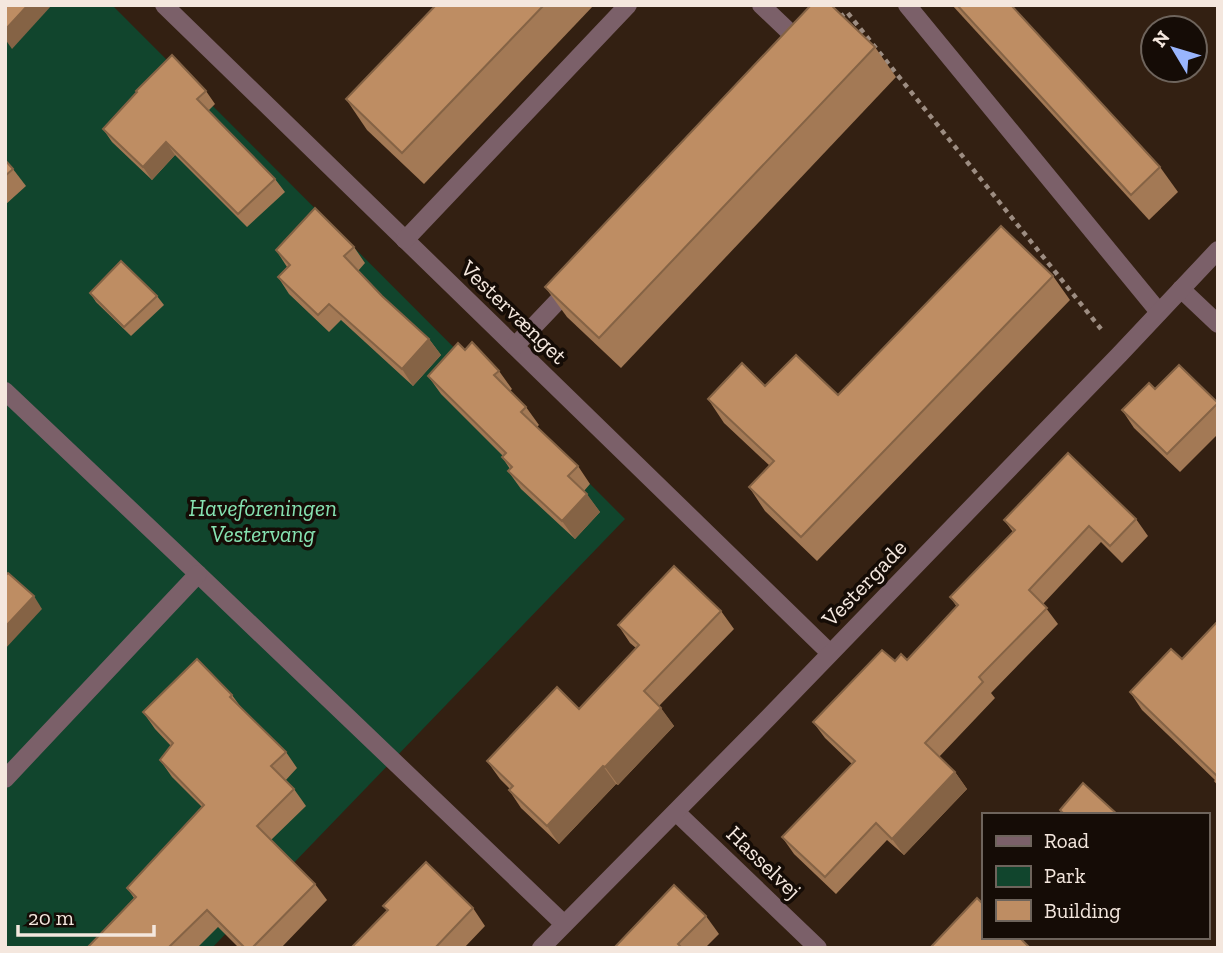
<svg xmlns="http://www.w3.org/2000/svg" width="1223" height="953" viewBox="0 0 1223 953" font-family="'Zilla Slab',serif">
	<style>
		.green { fill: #11452d }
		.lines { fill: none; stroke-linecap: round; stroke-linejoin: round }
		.path { stroke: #9d8d82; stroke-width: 4.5; stroke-dasharray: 5 5; stroke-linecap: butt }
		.minor { stroke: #7b6069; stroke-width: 18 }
		.wall { fill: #a37955 }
		.shaded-wall { fill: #856345 }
		.building { fill: #be8d63; stroke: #856345; stroke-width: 2 }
		.labels { text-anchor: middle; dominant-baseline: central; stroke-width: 7; stroke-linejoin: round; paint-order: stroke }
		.street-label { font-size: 23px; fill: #f4e7de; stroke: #150c06 }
		.park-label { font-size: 23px; font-style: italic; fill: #86e2b1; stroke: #150c06 }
	</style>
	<rect width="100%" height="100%" fill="#332012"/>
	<polygon class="green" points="5,5 112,5 625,519 212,948 5,948"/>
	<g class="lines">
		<polyline class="path" points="840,17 847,12 1101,329"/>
		<g class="minor">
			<polyline points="164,5 830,653"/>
			<polyline points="761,5 802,44 799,46"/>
			<polyline points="907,5 1159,312"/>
			<polyline points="405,240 628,5"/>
			<polyline points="1181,289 1218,324"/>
			<polyline points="515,346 573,285"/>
			<polyline points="5,391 198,574 564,924"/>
			<polyline points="5,779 198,574"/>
			<polyline points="676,812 818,948"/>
			<polyline points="541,948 769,717 1120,354 1218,250"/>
		</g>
	</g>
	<g class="wall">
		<polygon points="436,5 594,5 424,184 367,130 346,99"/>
		<polygon points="952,5 1011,5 1160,167 1178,192 1149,220"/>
		<polygon points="875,47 896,77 621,368 567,317 545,287"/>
		<polygon points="206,91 215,104 208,111 275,179 285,192 247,227 175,155 152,180 112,142 103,129"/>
		<polygon points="5,160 13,169 26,186 5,205"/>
		<polygon points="354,247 365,263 358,271 382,296 429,339 441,355 413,386 341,320 329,332 289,294 278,277 287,267 276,250"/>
		<polygon points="1053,276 1070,300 817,561 765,511 749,487 770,466 724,423 708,399 765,386 838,395"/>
		<polygon points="90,293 157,296 164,305 131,336 96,302"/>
		<polygon points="465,350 499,371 512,389 510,391 526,407 539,425 537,427 578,466 590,484 584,491 600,512 575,539 521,489 508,471 510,469 502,457 503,456 441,394 428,376"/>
		<polygon points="1218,403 1218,434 1180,472 1134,428 1122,410"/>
		<polygon points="1136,519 1148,536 1122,563 1101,542 1043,604 1058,624 991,693 995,698 939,757 955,772 967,789 904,855 887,840 836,894 794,854 782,837 852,764 825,738 813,722 895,661 907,660 957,607 950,597 1013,532 1004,520"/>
		<polygon points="721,611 734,629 659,706 674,726 618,785 616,784 559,844 521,808 509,790 510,789 500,779 487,761 579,709 636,648 630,643 618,625"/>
		<polygon points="1218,621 1218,786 1214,781 1215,780 1142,710 1130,692 1182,659"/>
		<polygon points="232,695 243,710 286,752 297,768 285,781 294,789 306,806 271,840 315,884 327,900 281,948 239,948 218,927 197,948 87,948 134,898 127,888 202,807 172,777 160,760 171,746 155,729 143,712"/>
		<polygon points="383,906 473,908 485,926 464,948 351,948 387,911"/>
		<polygon points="706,916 719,934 705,948 614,948"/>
	</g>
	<g class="shaded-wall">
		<polygon points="28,5 52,5 12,49 5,39 5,30"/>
		<polygon points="166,142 175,155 152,180 143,167"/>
		<polygon points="429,339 441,355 413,386 402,369"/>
		<polygon points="587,494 600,512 575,539 562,521"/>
		<polygon points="34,596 42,609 5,649 5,627"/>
		<polygon points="661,708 674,726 618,785 605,767"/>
		<polygon points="603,766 616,784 559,844 547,826"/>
		<polygon points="955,772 967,789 904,855 892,839"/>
	</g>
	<g class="building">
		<polygon points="5,5 28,5 5,30"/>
		<polygon points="436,5 544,5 402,153 346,99"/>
		<polygon points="811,5 831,5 875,47 599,338 545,287"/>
		<polygon points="957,5 1011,5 1160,167 1131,195"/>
		<polygon points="172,55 206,91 197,99 275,179 238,214 166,142 143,167 103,129 137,92 136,91"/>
		<polygon points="5,160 13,169 5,176"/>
		<polygon points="315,208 354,247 344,256 382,296 429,339 402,369 329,304 318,315 278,277 290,265 276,250"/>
		<polygon points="1001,226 1053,276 801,537 749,487 774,461 708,399 742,363 765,386 796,355 838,395"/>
		<polygon points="121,261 157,296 124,327 90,293"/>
		<polygon points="472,342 499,371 494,375 526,407 521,412 578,466 568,476 587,494 562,521 508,471 512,467 502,457 506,453 428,376 458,343 465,350"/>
		<polygon points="1179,365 1218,403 1167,454 1122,410 1149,383 1155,389"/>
		<polygon points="1068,453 1136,519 1110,546 1089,526 1029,590 1047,608 979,677 983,682 925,743 955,772 892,839 876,823 825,877 782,837 855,761 813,722 882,650 895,661 901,654 907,660 958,605 950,597 1015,530 1004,520"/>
		<polygon points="674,566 721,611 644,691 661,708 605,767 603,766 547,826 509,790 513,786 487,761 557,687 579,709 639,645 618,625"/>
		<polygon points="8,573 34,596 5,627 5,576"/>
		<polygon points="1218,621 1218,777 1130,692 1171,649 1182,659"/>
		<polygon points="197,659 232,695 230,697 286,752 271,766 294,789 257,826 315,884 252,948 245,948 207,910 168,948 87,948 136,897 127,888 204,805 160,760 173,743 143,712"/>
		<polygon points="1083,783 1118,815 1065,815 1060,810"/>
		<polygon points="426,862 473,908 435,948 351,948 388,910 383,906"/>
		<polygon points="674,885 706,916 678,944 680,946 679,948 614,948"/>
		<polygon points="977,898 983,904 983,937 1019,937 1030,948 930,948"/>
	</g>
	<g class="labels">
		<g class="street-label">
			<text transform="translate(514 312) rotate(44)">Vestervænget</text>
			<text transform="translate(864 583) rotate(-46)">Vestergade</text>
			<text transform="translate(764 862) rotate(44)">Hasselvej</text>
		</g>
		<g class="park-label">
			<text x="263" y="508">Haveforeningen<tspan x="263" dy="26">Vestervang</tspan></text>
		</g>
	</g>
	<rect width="1223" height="953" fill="none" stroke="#f4e7de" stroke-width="14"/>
	<rect x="982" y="813" width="228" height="126" fill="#150c06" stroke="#6e645c" stroke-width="2"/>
	<rect x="996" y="836" width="35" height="10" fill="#7b6069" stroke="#6e645c" stroke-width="2"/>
	<text x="1044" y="848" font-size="21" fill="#f4e7de">Road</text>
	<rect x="996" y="866" width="35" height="21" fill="#11452d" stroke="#6e645c" stroke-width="2"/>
	<text x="1044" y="883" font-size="21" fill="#f4e7de">Park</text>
	<rect x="996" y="900" width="35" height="21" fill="#be8d63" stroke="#6e645c" stroke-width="2"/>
	<text x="1044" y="918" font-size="21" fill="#f4e7de">Building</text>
	<g transform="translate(1174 49) rotate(308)"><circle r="33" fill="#150c06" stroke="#6e645c" stroke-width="2"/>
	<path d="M0-5L12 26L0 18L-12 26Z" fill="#99b5fd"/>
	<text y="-10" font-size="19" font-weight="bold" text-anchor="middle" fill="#f4e7de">N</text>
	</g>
	<path d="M18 925v10h136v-10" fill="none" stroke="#f4e7de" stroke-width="3.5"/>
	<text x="28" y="925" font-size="21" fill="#f4e7de" stroke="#150c06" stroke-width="5" paint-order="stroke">20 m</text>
</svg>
